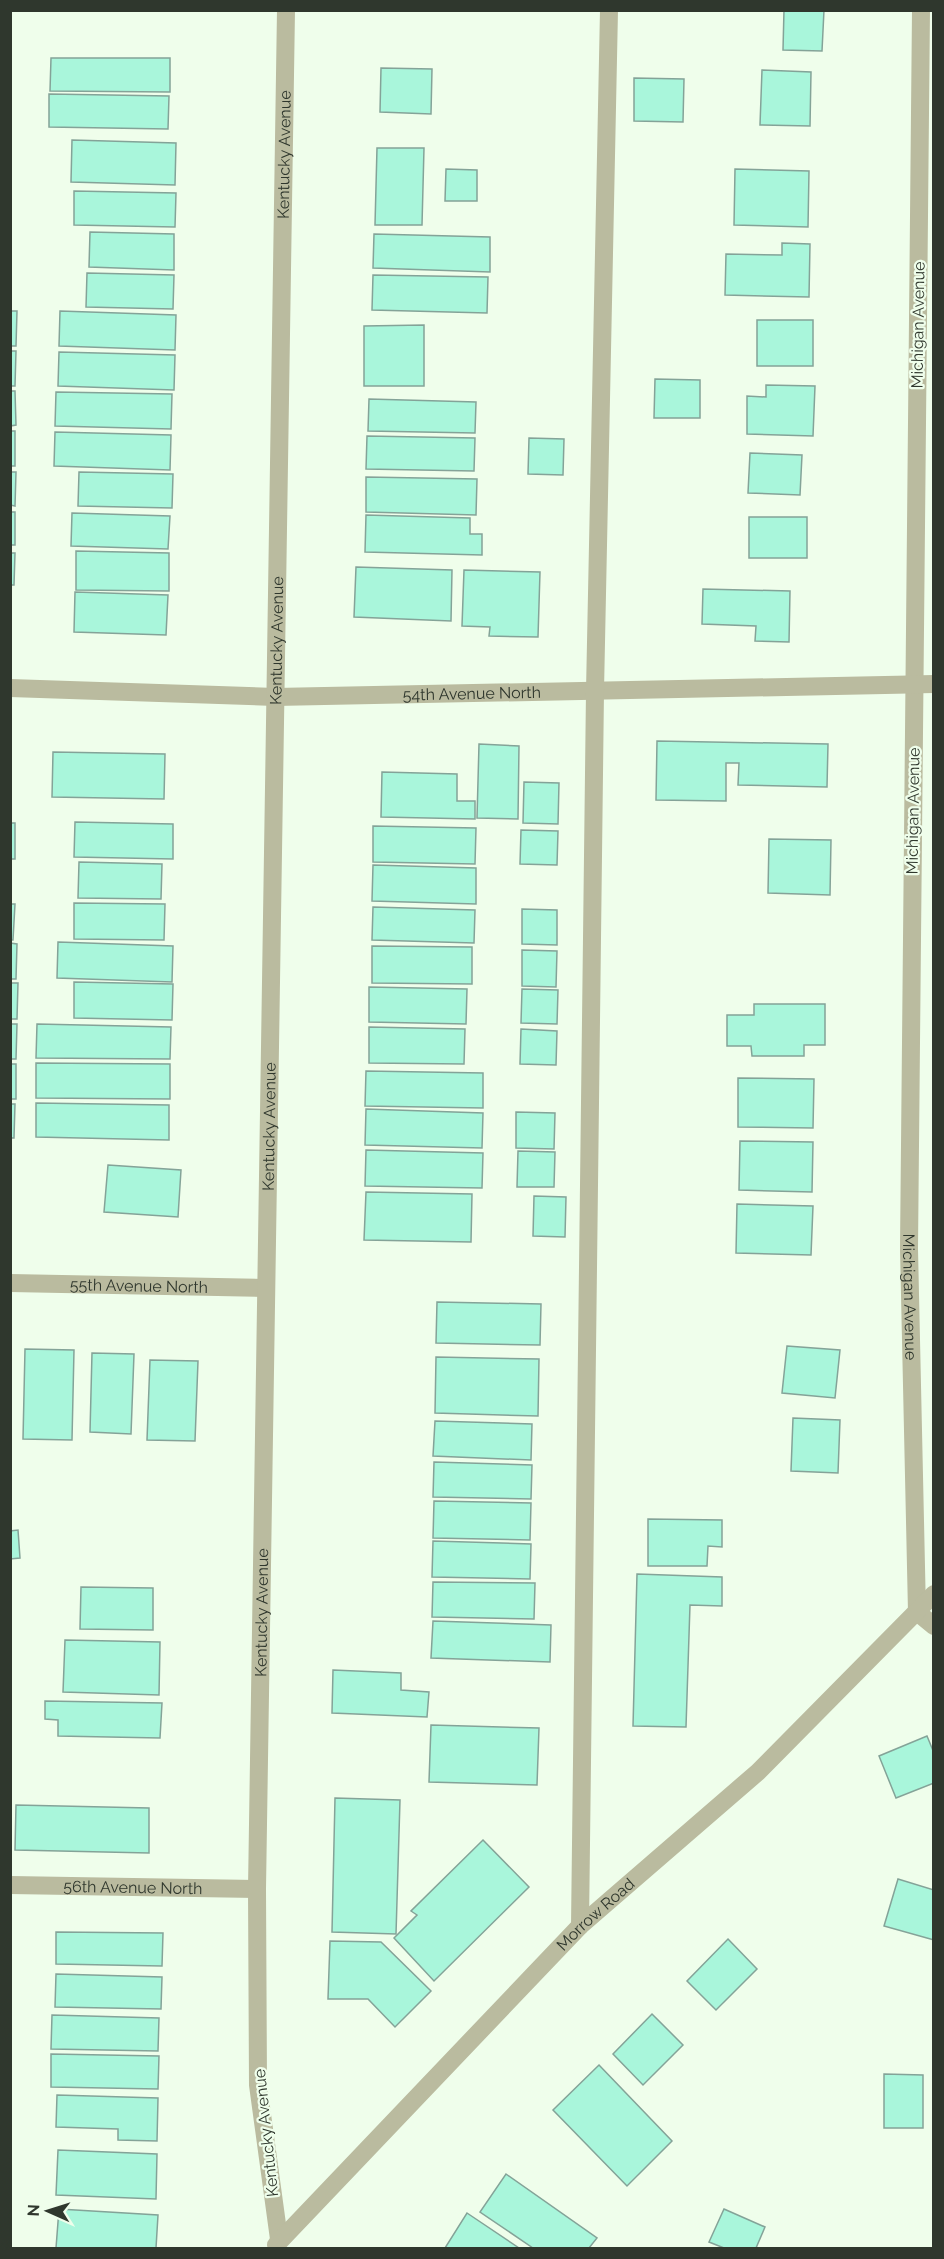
<svg xmlns="http://www.w3.org/2000/svg" width="944" height="2259" viewBox="0 0 944 2259" font-family="Raleway,sans-serif">
	<style>
		.building { fill: #a9f6db; stroke: #84a398; stroke-width: 1.5 }
		.lines { fill: none; stroke-linecap: round; stroke-linejoin: round }
		.minor { stroke: #babb9f; stroke-width: 18 }
		.labels { text-anchor: middle; dominant-baseline: central; stroke-width: 4.5; stroke-linejoin: round; paint-order: stroke }
		.street-label { font-size: 16px; fill: #2f372d; stroke: #effeeb }
	</style>
	<rect width="100%" height="100%" fill="#effeeb"/>
	<g class="building">
		<polygon points="784,10 824,10 822,51 783,50"/>
		<polygon points="51,58 170,58 170,92 50,91"/>
		<polygon points="381,68 432,69 431,114 380,112"/>
		<polygon points="762,70 811,72 810,126 760,125"/>
		<polygon points="634,78 684,79 683,122 634,121"/>
		<polygon points="49,94 169,96 168,129 49,127"/>
		<polygon points="72,140 176,143 175,185 71,182"/>
		<polygon points="377,148 424,148 422,225 375,225"/>
		<polygon points="446,169 477,170 477,201 445,201"/>
		<polygon points="735,169 809,171 808,227 734,225"/>
		<polygon points="74,191 176,193 175,227 74,225"/>
		<polygon points="90,232 174,234 174,270 89,267"/>
		<polygon points="374,234 490,237 490,272 373,268"/>
		<polygon points="782,243 810,244 809,297 725,295 726,254 782,255"/>
		<polygon points="87,273 174,275 173,309 86,307"/>
		<polygon points="373,275 488,277 487,313 372,310"/>
		<polygon points="10,311 17,311 16,346 10,346"/>
		<polygon points="60,311 176,315 175,350 59,346"/>
		<rect x="757" y="320" width="56" height="46"/>
		<polygon points="424,325 424,386 364,386 364,326"/>
		<polygon points="10,351 16,351 15,386 10,386"/>
		<polygon points="59,352 175,355 174,390 58,386"/>
		<polygon points="655,379 700,380 700,418 654,418"/>
		<polygon points="766,385 815,386 813,436 747,434 747,396 766,397"/>
		<polygon points="10,391 15,391 16,425 10,426"/>
		<polygon points="56,392 172,394 171,429 55,426"/>
		<polygon points="369,399 476,402 475,433 368,431"/>
		<rect x="10" y="431" width="5" height="35"/>
		<polygon points="55,432 171,435 170,470 54,466"/>
		<polygon points="367,436 475,438 474,471 366,469"/>
		<polygon points="529,438 564,439 563,475 528,474"/>
		<polygon points="750,453 802,455 800,495 748,493"/>
		<polygon points="10,472 16,472 15,506 10,505"/>
		<polygon points="79,472 173,474 172,508 78,506"/>
		<polygon points="366,477 477,479 476,515 366,512"/>
		<rect x="10" y="512" width="5" height="33"/>
		<polygon points="72,513 170,516 168,549 71,546"/>
		<polygon points="366,515 470,518 470,534 482,534 482,555 365,552"/>
		<rect x="749" y="517" width="58" height="41"/>
		<polygon points="76,551 169,553 169,591 76,590"/>
		<polygon points="10,553 15,553 14,585 10,585"/>
		<polygon points="356,567 452,570 451,621 354,617"/>
		<polygon points="464,570 540,572 538,637 489,636 490,627 462,626"/>
		<polygon points="703,589 790,591 789,642 755,641 756,626 702,624"/>
		<polygon points="75,592 168,595 166,635 74,632"/>
		<polygon points="657,741 828,744 827,787 738,785 739,763 726,763 726,801 656,800"/>
		<polygon points="479,744 519,746 518,819 477,818"/>
		<polygon points="53,752 165,754 164,799 52,797"/>
		<polygon points="382,772 457,774 457,801 475,801 475,819 381,817"/>
		<polygon points="524,782 559,783 558,824 523,823"/>
		<polygon points="75,822 173,824 173,859 74,857"/>
		<rect x="10" y="823" width="5" height="36"/>
		<polygon points="373,826 476,828 475,864 373,862"/>
		<polygon points="521,830 558,831 557,865 520,864"/>
		<polygon points="769,839 831,840 830,895 768,893"/>
		<polygon points="79,862 162,864 161,899 78,898"/>
		<polygon points="373,865 476,868 476,904 372,901"/>
		<polygon points="74,903 165,904 164,940 74,939"/>
		<polygon points="10,904 15,904 13,940 10,940"/>
		<polygon points="373,907 475,910 474,943 372,940"/>
		<polygon points="522,909 557,910 557,945 522,944"/>
		<polygon points="58,942 173,946 172,982 57,978"/>
		<polygon points="10,943 17,944 16,979 10,979"/>
		<polygon points="372,946 472,947 472,984 372,983"/>
		<polygon points="522,950 557,951 556,987 522,986"/>
		<polygon points="74,982 173,984 172,1020 74,1018"/>
		<polygon points="10,983 18,983 17,1019 10,1019"/>
		<polygon points="369,987 467,989 466,1024 369,1022"/>
		<polygon points="522,989 558,990 557,1024 521,1023"/>
		<polygon points="754,1004 825,1004 825,1045 804,1045 804,1056 752,1056 751,1046 727,1046 727,1015 754,1015"/>
		<polygon points="10,1024 17,1024 16,1059 10,1059"/>
		<polygon points="37,1024 171,1027 170,1059 36,1058"/>
		<polygon points="369,1027 465,1029 464,1064 369,1063"/>
		<polygon points="521,1029 557,1031 556,1065 520,1064"/>
		<polygon points="36,1063 170,1064 170,1099 36,1098"/>
		<rect x="10" y="1064" width="6" height="35"/>
		<polygon points="366,1071 483,1073 483,1108 365,1106"/>
		<polygon points="738,1078 814,1079 813,1128 738,1127"/>
		<polygon points="36,1103 169,1105 169,1140 36,1137"/>
		<polygon points="10,1104 15,1104 14,1138 10,1138"/>
		<polygon points="366,1109 483,1113 482,1148 365,1145"/>
		<polygon points="516,1112 555,1113 554,1149 516,1148"/>
		<polygon points="740,1141 813,1142 812,1192 739,1190"/>
		<polygon points="366,1150 483,1153 482,1188 365,1186"/>
		<polygon points="518,1151 555,1152 554,1187 517,1187"/>
		<polygon points="108,1165 181,1170 178,1217 104,1212"/>
		<polygon points="366,1192 472,1194 471,1242 364,1240"/>
		<polygon points="534,1196 566,1197 565,1237 533,1236"/>
		<polygon points="737,1204 813,1206 811,1255 736,1253"/>
		<polygon points="437,1302 541,1304 540,1345 436,1343"/>
		<polygon points="787,1346 840,1350 835,1398 782,1393"/>
		<polygon points="25,1349 74,1350 72,1440 23,1439"/>
		<polygon points="92,1353 134,1354 131,1434 90,1432"/>
		<polygon points="436,1357 539,1359 538,1416 435,1413"/>
		<polygon points="150,1360 198,1361 195,1441 147,1440"/>
		<polygon points="793,1418 840,1420 838,1473 791,1471"/>
		<polygon points="435,1421 532,1424 531,1460 433,1456"/>
		<polygon points="434,1462 532,1465 531,1499 433,1497"/>
		<polygon points="434,1501 531,1503 530,1540 433,1538"/>
		<polygon points="648,1519 722,1520 722,1547 708,1546 707,1566 648,1566"/>
		<polygon points="18,1530 20,1558 10,1559 10,1531"/>
		<polygon points="433,1541 531,1544 530,1579 432,1577"/>
		<polygon points="637,1574 722,1577 722,1606 690,1605 686,1727 633,1726"/>
		<polygon points="433,1582 535,1583 534,1619 432,1617"/>
		<polygon points="81,1587 153,1588 153,1630 80,1629"/>
		<polygon points="433,1621 551,1625 550,1662 431,1658"/>
		<polygon points="65,1640 160,1642 159,1695 63,1692"/>
		<polygon points="333,1670 401,1673 401,1690 429,1692 427,1717 332,1713"/>
		<polygon points="45,1701 162,1703 160,1738 58,1736 58,1720 45,1719"/>
		<polygon points="431,1725 539,1728 537,1785 429,1782"/>
		<polygon points="927,1736 934,1753 934,1783 896,1798 879,1756"/>
		<polygon points="335,1798 400,1800 396,1934 332,1932"/>
		<polygon points="16,1805 149,1808 149,1853 15,1850"/>
		<polygon points="483,1840 529,1887 434,1981 394,1938 417,1915 411,1911"/>
		<polygon points="898,1879 934,1890 934,1940 884,1926"/>
		<polygon points="56,1932 163,1933 162,1966 56,1964"/>
		<polygon points="728,1939 757,1969 716,2010 687,1981"/>
		<polygon points="330,1941 381,1942 431,1991 395,2027 368,1999 328,1999"/>
		<polygon points="56,1974 162,1977 161,2009 55,2007"/>
		<polygon points="652,2014 683,2045 643,2085 613,2054"/>
		<polygon points="52,2015 159,2018 158,2051 51,2049"/>
		<polygon points="51,2054 159,2056 158,2089 51,2087"/>
		<polygon points="599,2065 672,2141 627,2186 553,2110"/>
		<polygon points="884,2074 923,2075 923,2128 884,2128"/>
		<polygon points="57,2095 158,2098 157,2141 118,2140 118,2129 56,2127"/>
		<polygon points="58,2150 157,2154 156,2199 56,2195"/>
		<polygon points="506,2174 597,2238 589,2248 533,2248 480,2212"/>
		<polygon points="59,2209 158,2215 156,2248 56,2248"/>
		<polygon points="724,2209 765,2227 756,2248 724,2248 709,2242"/>
		<polygon points="467,2213 519,2248 445,2248"/>
	</g>
	<g class="lines">
		<g class="minor">
			<path id="s1" d="M921 10 909 1249 917 1612 934 1626"/>
			<path id="s2" d="M10 688 275 697 934 684"/>
			<path id="s3" d="M10 1283 266 1288"/>
			<path id="s4" d="M10 1885 257 1889"/>
			<polyline points="580,1926 595,691 609,10"/>
			<path id="s5" d="M279 2239 258 2085 257 1889 286 10"/>
			<path id="s6" d="M276 2245 580 1926 758 1772 934 1594"/>
		</g>
	</g>
	<g class="labels">
		<g class="street-label">
			<text stroke="none"><textPath href="#s5" startOffset="2086">Kentucky Avenue</textPath></text>
			<text transform="translate(918 325) rotate(-89)">Michigan Avenue</text>
			<text stroke="none"><textPath href="#s5" startOffset="1600">Kentucky Avenue</textPath></text>
			<text stroke="none"><textPath href="#s2" startOffset="462">54th Avenue North</textPath></text>
			<text transform="translate(913 811) rotate(-89)">Michigan Avenue</text>
			<text stroke="none"><textPath href="#s5" startOffset="1114">Kentucky Avenue</textPath></text>
			<text stroke="none"><textPath href="#s3" startOffset="129">55th Avenue North</textPath></text>
			<text stroke="none"><textPath href="#s1" startOffset="1287">Michigan Avenue</textPath></text>
			<text stroke="none"><textPath href="#s5" startOffset="628">Kentucky Avenue</textPath></text>
			<text stroke="none"><textPath href="#s4" startOffset="123">56th Avenue North</textPath></text>
			<text stroke="none"><textPath href="#s6" startOffset="460">Morrow Road</textPath></text>
			<text transform="translate(266 2133) rotate(-96)">Kentucky Avenue</text>
		</g>
	</g>
	<rect width="944" height="2259" fill="none" stroke="#2f372d" stroke-width="24"/>
	<g transform="translate(48 2211) rotate(273)" stroke="#effeeb" stroke-width="4.5" paint-order="stroke">
	<path d="M0-4.5L10 22L0 15L-10 22Z" fill="#2f372d"/>
	<text y="-9" font-size="16" font-weight="bold" text-anchor="middle" fill="#2f372d">N</text>
	</g>
</svg>
